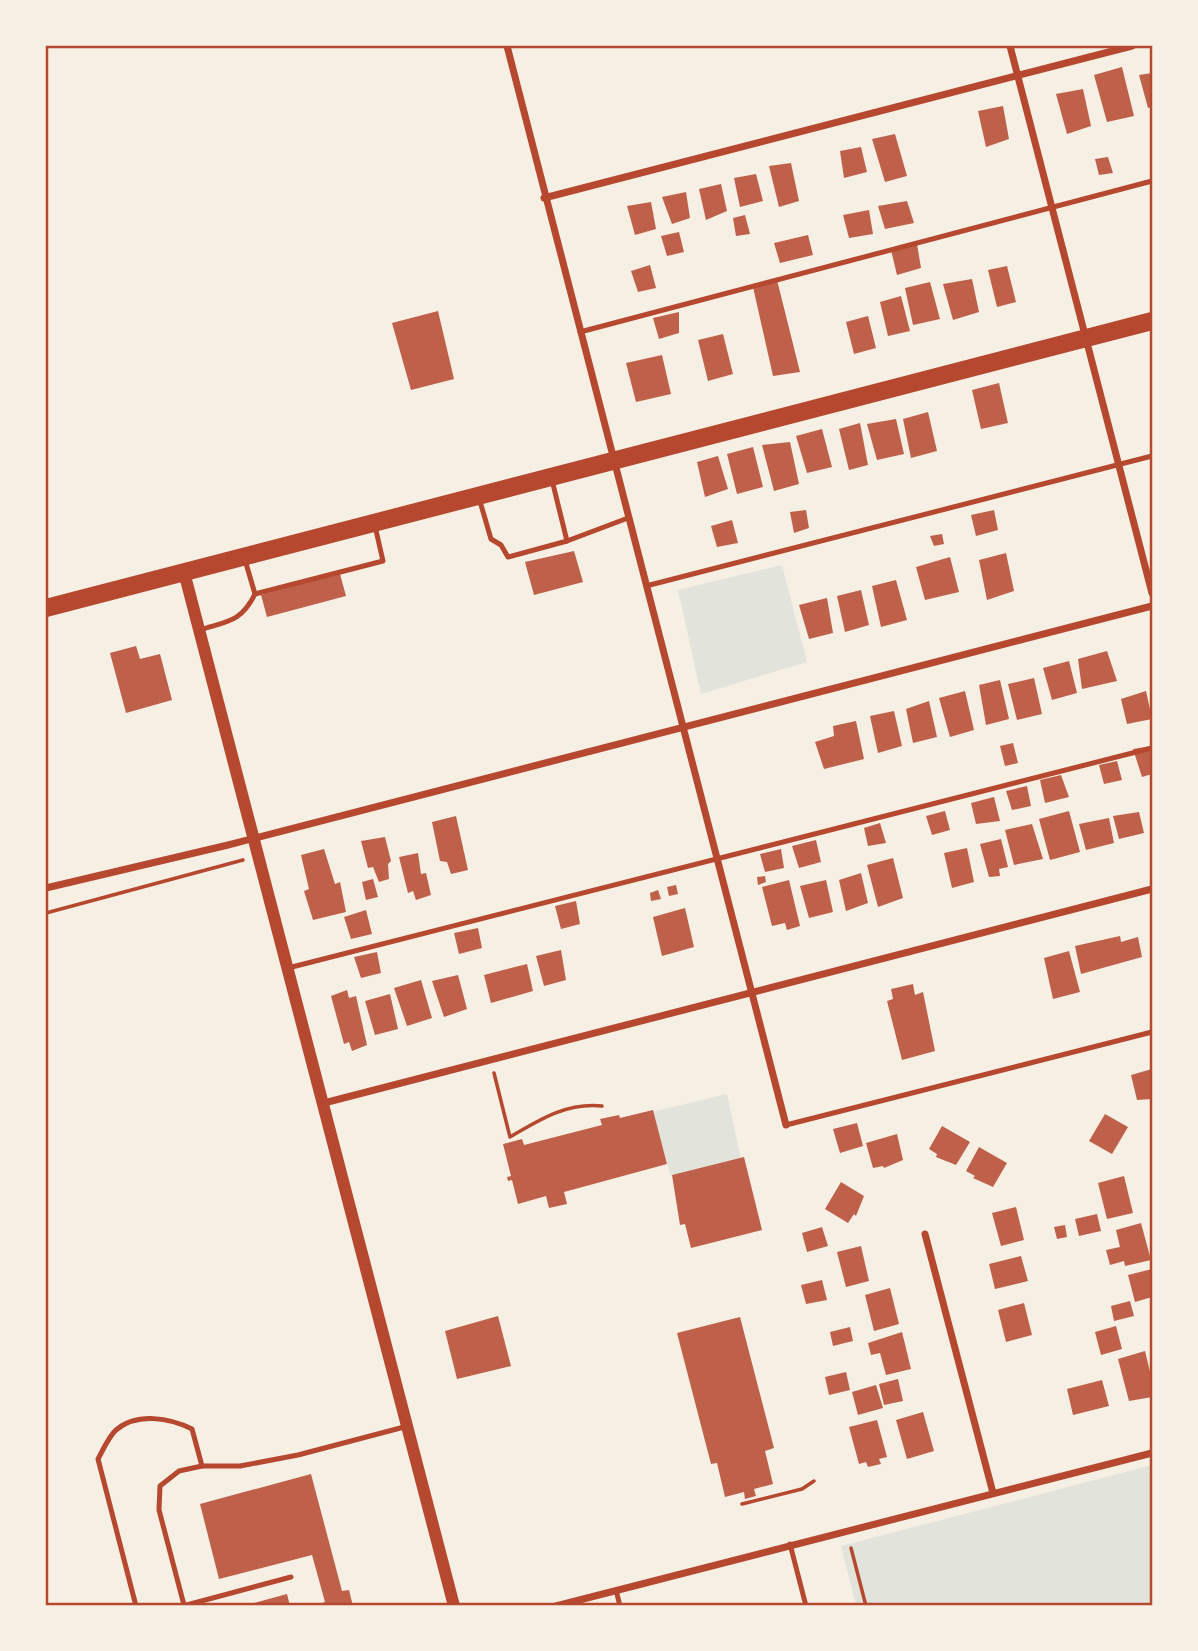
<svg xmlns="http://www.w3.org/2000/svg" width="1198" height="1651" viewBox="0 0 1198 1651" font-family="'PT Sans Narrow',sans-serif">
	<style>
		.green { fill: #e2e4dc }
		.building { fill: #bf614a }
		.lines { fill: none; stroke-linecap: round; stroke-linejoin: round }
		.path { stroke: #b5482f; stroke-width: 3.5 }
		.service { stroke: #b5482f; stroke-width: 5 }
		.minor { stroke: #b5482f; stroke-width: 7 }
		.tertiary { stroke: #b5482f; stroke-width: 12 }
		.primary { stroke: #b5482f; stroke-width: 18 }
		.neatline { fill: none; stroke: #b5482f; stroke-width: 2.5 }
	</style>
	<rect width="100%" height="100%" fill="#f6efe4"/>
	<g class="green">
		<polygon points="782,565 807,662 701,694 678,590"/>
		<polygon points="727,1094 741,1159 671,1176 652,1112"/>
		<polygon points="1152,1465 1152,1605 856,1605 841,1546"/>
	</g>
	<g class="building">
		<polygon points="1122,67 1134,116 1107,122 1094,75"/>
		<polygon points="1152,73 1152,107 1148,108 1139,75"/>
		<polygon points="1083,89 1091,126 1067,134 1056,94"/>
		<polygon points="1003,106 1009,139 986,147 978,111"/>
		<polygon points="895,134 907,176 885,182 872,139"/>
		<polygon points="861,147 867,172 844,178 840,151"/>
		<polygon points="1108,157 1113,173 1099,175 1095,159"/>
		<polygon points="791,163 799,201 779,207 769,166"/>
		<polygon points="756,174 763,201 740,207 734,178"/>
		<polygon points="721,184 727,211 706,220 699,189"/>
		<polygon points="686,192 690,218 672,224 662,197"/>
		<polygon points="907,201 914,223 885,229 878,206"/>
		<polygon points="651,202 656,229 635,235 627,206"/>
		<polygon points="869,210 873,234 849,238 843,215"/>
		<polygon points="745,215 750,234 736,236 733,218"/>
		<polygon points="679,232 684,252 667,256 661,236"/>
		<polygon points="808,235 813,255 780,263 774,243"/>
		<polygon points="917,244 921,268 897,275 891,250"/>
		<polygon points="650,265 656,288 638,292 631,271"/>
		<polygon points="1007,266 1016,302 997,307 988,270"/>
		<polygon points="972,279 979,312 953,320 943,284"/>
		<polygon points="777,280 800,372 773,376 753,287"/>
		<polygon points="930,282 940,319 913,325 905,288"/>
		<polygon points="901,296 910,331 888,336 880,302"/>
		<polygon points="438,311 454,379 411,390 392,323"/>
		<polygon points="679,312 679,333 659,339 653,318"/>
		<polygon points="868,316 876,348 854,354 846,322"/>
		<polygon points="723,334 733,374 708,381 698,340"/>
		<polygon points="662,355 671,394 636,402 626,363"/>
		<polygon points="999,383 1008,423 981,429 972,390"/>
		<polygon points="928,412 937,451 911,458 903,419"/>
		<polygon points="896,419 904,454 877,460 867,424"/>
		<polygon points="860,423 868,465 849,470 839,429"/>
		<polygon points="822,429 832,467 807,473 796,436"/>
		<polygon points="790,442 799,484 774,491 762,445"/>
		<polygon points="753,447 763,487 737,494 727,454"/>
		<polygon points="718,456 728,489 705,497 697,462"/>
		<polygon points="806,510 809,528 794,533 790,512"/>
		<polygon points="994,510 998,530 976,536 971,515"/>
		<polygon points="732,520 738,543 717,547 711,526"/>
		<polygon points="942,534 944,544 934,546 930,536"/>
		<polygon points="574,551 583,582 534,595 525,562"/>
		<polygon points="1006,553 1014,591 987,600 979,560"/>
		<polygon points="950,557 959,592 925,600 916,567"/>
		<polygon points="340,574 346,596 267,617 261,595"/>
		<polygon points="896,580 907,620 881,627 872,586"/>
		<polygon points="861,590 869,625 845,632 837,596"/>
		<polygon points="827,598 833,633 809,639 799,605"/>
		<polygon points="136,646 140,659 160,654 172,700 126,713 110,653"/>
		<polygon points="1107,651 1117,681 1082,689 1078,659"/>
		<polygon points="1069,661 1077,693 1052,700 1043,668"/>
		<polygon points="1034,678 1042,714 1017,720 1008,684"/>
		<polygon points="1000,680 1009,719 986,725 979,685"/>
		<polygon points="965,691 974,730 950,737 939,698"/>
		<polygon points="1146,691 1152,719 1127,724 1121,699"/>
		<polygon points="929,701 937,737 913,743 906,709"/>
		<polygon points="894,711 902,746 878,753 870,716"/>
		<polygon points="856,721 864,759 824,769 815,742 834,736 833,726"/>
		<polygon points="1013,743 1018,763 1005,766 1000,746"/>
		<polygon points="1152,746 1152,774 1142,777 1133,749"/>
		<polygon points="1117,761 1122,780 1104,784 1099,765"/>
		<polygon points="1061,775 1069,797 1045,803 1040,780"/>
		<polygon points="1027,786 1031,806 1012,810 1006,791"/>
		<polygon points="994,797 1000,821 976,824 971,803"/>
		<polygon points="945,811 950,830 932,835 926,816"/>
		<polygon points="1069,811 1080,852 1050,860 1039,819"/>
		<polygon points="1139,812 1144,833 1119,839 1113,816"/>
		<polygon points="456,816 468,870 451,874 447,862 440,861 432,822"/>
		<polygon points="1109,818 1114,843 1086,850 1079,824"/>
		<polygon points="880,823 886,843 868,846 864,828"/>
		<polygon points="1032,824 1043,859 1014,865 1005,830"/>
		<polygon points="385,837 391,861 388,864 389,879 379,882 373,867 368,868 361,841"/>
		<polygon points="1001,839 1008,867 999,869 1000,876 989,877 980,844"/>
		<polygon points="816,840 821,862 799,868 792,846"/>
		<polygon points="967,848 974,882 952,888 944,853"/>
		<polygon points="324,849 335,884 340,882 346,912 313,920 304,891 309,889 301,855"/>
		<polygon points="781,849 784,868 765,872 760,854"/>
		<polygon points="418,853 421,874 426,873 431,895 416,900 413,891 408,893 399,857"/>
		<polygon points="893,858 903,898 878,907 867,865"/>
		<polygon points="861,873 868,903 846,911 839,880"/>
		<polygon points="765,876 766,882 758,885 757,877"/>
		<polygon points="373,879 378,897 366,900 362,882"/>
		<polygon points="789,880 800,926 787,930 785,923 772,926 762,887"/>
		<polygon points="826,880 833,912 809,918 800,886"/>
		<polygon points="676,885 678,894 669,896 667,887"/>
		<polygon points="658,890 661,899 651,901 650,893"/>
		<polygon points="576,901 580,924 561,929 555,906"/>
		<polygon points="685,908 694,947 662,956 653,917"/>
		<polygon points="366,910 372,934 351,939 344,917"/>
		<polygon points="478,928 482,948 459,954 454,933"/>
		<polygon points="1120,936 1121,942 1138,937 1142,957 1081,974 1075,946"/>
		<polygon points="561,950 566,980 544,986 536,956"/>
		<polygon points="1069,951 1080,992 1053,999 1044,958"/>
		<polygon points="377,952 381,973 361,978 354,957"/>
		<polygon points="527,964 533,991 491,1003 484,975"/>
		<polygon points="458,975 467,1009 444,1017 432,981"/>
		<polygon points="421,980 432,1018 407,1026 394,988"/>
		<polygon points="913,984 915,995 923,992 935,1051 902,1060 887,1001 893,999 891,989"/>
		<polygon points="347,990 349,998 356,996 367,1045 352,1051 349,1042 344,1044 331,996"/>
		<polygon points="390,994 398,1029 375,1035 365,1001"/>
		<polygon points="1152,1069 1152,1099 1137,1100 1131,1075"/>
		<polygon points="653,1110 667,1164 564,1192 567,1204 549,1208 546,1196 518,1204 512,1180 508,1181 507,1177 511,1176 503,1144 522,1139 524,1145 602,1125 600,1119 619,1115 620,1118"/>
		<polygon points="1105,1114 1128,1127 1112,1154 1089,1141"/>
		<polygon points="857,1123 863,1146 840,1153 833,1129"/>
		<polygon points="942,1126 970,1142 956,1165 936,1157 937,1154 929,1149"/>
		<polygon points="897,1134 903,1160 884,1168 883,1166 873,1168 866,1143"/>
		<polygon points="979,1147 1007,1163 993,1187 973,1178 975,1176 966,1171"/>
		<polygon points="744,1157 762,1230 691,1248 685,1224 680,1225 672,1175"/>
		<polygon points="1124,1176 1133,1213 1107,1219 1098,1183"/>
		<polygon points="841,1182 864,1196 856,1216 854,1214 848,1223 825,1209"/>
		<polygon points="1016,1207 1024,1240 1001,1246 992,1213"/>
		<polygon points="1097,1214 1101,1231 1079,1236 1075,1219"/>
		<polygon points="1141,1223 1151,1260 1125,1266 1124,1261 1110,1265 1106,1250 1120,1247 1116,1230"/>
		<polygon points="1065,1225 1067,1237 1057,1239 1054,1227"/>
		<polygon points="822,1227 828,1246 807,1252 802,1233"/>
		<polygon points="861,1246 869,1281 846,1287 837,1252"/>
		<polygon points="1021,1256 1028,1281 995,1289 989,1264"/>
		<polygon points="1152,1269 1152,1297 1135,1302 1128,1275"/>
		<polygon points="822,1280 827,1300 806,1304 801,1285"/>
		<polygon points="890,1288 899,1324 874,1331 865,1295"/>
		<polygon points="1130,1301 1134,1316 1114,1321 1111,1306"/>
		<polygon points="1024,1303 1032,1335 1006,1342 998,1310"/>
		<polygon points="498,1316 511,1366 457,1379 445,1331"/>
		<polygon points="740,1317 774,1448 765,1451 773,1484 754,1489 756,1496 745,1499 744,1492 725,1497 717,1463 711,1464 677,1333"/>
		<polygon points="1116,1326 1122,1349 1101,1355 1095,1332"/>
		<polygon points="850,1327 853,1341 833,1346 830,1332"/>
		<polygon points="902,1332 911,1369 886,1375 880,1353 871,1355 868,1343"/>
		<polygon points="1145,1351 1152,1380 1152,1397 1129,1401 1118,1359"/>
		<polygon points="846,1372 850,1390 829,1395 825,1377"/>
		<polygon points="898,1379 903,1401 884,1405 879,1384"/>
		<polygon points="1102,1380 1109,1406 1073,1415 1067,1389"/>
		<polygon points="876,1385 883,1408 858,1415 852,1392"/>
		<polygon points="923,1412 934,1451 907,1459 896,1420"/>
		<polygon points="877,1420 887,1457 879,1459 881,1464 868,1467 866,1462 859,1464 849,1427"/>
		<polygon points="311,1474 342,1591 349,1590 353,1606 313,1606 325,1602 312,1555 219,1579 200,1504"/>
		<polygon points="287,1594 290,1606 247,1606 247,1605"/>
	</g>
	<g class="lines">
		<g class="path">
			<polyline points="46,913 243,860"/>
			<path d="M494 1073 510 1137C539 1120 567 1102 602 1106"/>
			<polyline points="742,1504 802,1489 814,1481"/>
			<polyline points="851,1548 866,1606"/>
		</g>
		<g class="service">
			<polyline points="580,332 1152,181"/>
			<polyline points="479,498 491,539 501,545 508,557 567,541 552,480"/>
			<polyline points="567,541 628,518"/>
			<polyline points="245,560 255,594"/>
			<polyline points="646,586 1152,456"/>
			<path d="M200 630C228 621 241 622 255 594L383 561 375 526"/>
			<polyline points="288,968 1152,748"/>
			<polyline points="786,1125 1152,1032"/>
			<polyline points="790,1544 806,1606"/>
			<polyline points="616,1590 620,1606"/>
			<polyline points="184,1605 159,1510 160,1486 179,1471 202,1466 240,1466 298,1455 408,1426"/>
			<path d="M136 1606 98 1459C103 1450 109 1436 116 1430 137 1412 170 1418 192 1429L202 1466"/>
			<polyline points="183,1606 291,1577"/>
		</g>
		<g class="minor">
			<polyline points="507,46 786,1125"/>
			<polyline points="1010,46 1152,593"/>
			<polyline points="544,198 1132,46"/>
			<polyline points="46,888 228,845 1152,606"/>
			<polyline points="324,1103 1152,889"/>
			<polyline points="925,1234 993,1493"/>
			<polyline points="556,1606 1152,1453"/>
		</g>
		<polyline class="tertiary" points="184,572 454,1606"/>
		<polyline class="primary" points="46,608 1152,321"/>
	</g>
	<rect width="1198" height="1651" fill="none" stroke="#f6efe4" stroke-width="94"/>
	<rect x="47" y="47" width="1104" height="1557" class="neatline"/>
</svg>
